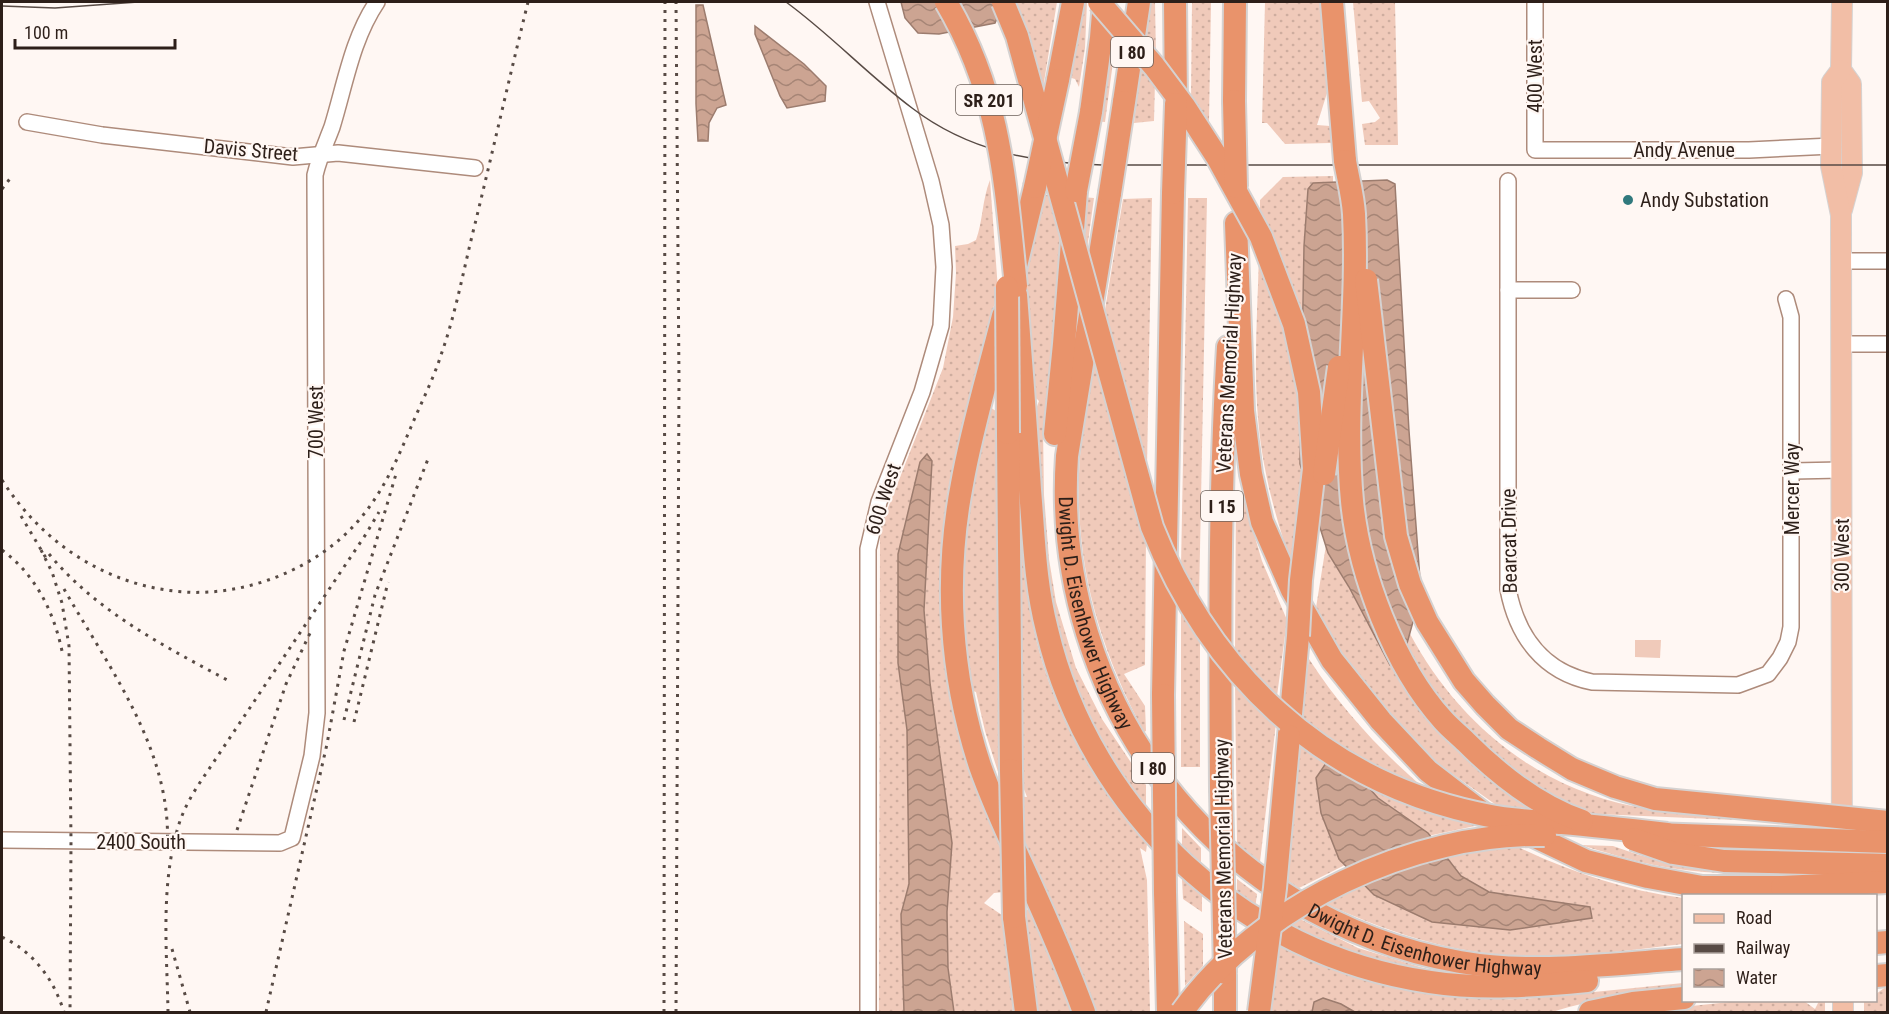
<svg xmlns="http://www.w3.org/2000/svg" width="1889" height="1014" viewBox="0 0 1889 1014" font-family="'Roboto Condensed',sans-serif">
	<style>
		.grass { fill: url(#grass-dots) }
		.park { fill: #f0caba }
		.water { fill: url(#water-waves); stroke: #9c7c6e; stroke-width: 1.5 }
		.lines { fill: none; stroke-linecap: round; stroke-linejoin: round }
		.minor-casing { stroke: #ae8b7b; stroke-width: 18 }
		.major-casing { stroke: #d5d2d1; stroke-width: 22 }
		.highway-casing { stroke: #d5d2d1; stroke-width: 26 }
		.minor { stroke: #fff; stroke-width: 15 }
		.major { stroke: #f2bea6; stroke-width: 20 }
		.highway { stroke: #e9936b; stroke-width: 22 }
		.tram { stroke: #584b45; stroke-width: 1.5 }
		.rail { stroke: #584b45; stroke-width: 3; stroke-dasharray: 3 6; stroke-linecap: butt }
		.highway-bridge-casing { stroke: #d5d2d1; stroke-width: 26; stroke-linecap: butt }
		.highway-bridge { stroke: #e9936b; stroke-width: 22 }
		.poi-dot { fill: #30797d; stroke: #fff7f3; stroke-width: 2 }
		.labels { text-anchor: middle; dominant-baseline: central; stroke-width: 4.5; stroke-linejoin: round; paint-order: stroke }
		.shield { fill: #fff7f3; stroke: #6c605a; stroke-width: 1.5 }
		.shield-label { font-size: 18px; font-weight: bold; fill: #2d1f19 }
		.street-label { font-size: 20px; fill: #2d1f19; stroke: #fff7f3 }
		.poi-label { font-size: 20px; fill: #2d1f19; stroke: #fff7f3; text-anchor: start }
	</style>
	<defs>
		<pattern id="grass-dots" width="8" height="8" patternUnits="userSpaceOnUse" patternTransform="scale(1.5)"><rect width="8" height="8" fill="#f0caba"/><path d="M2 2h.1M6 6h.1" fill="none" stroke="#cead9f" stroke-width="1.8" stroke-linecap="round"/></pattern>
		<pattern id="water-waves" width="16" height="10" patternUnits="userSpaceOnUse" patternTransform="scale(1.5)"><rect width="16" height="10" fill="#cca492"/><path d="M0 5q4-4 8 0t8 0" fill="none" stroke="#a68576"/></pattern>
	</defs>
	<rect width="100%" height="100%" fill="#fff7f3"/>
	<g class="grass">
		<polygon points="1015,2 1057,2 1043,88"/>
		<polygon points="1084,2 1087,2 1085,48 1079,87 1075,79 1068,77"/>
		<polygon points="1151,2 1155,2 1156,56 1143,41"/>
		<polygon points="1192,2 1211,2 1209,122 1204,122 1191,104"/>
		<polygon points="1265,2 1320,2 1327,93 1317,125 1330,126 1331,143 1285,144 1267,123 1262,123"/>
		<polygon points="1353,2 1395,2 1398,145 1365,145 1362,124 1375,122 1380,118 1369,101 1362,102"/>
		<polygon points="1103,16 1117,32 1105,122 1091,121"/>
		<polygon points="1141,62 1155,80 1154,121 1134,123"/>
		<polygon points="1333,176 1333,182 1313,183 1308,189 1304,246 1302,324 1260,217 1260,200 1283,177"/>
		<path d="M990 180 998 290 955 459 948 490 942 544 941 612 949 684 1003 850 1004 892 994 893 984 903 1005 917 1013 1012H879L880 538 886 513 943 368 953 317 956 273 955 246 968 244 976 240C983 221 982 200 990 180Z"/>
		<polygon points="1043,195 1051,195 1063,240 1043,430 1044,495 1049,559 1056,602 1076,668 1102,719 1146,785 1146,813 1110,763 1065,663 1048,588 1035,412 1039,401 1034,396 1025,268"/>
		<polygon points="1082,197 1094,198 1087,249 1079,219"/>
		<polygon points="1152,198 1147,467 1105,310 1123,199"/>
		<polygon points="1188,198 1207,198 1199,600 1181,566"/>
		<path d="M1259 251 1296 362 1305 480 1294 570C1274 516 1260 461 1257 404 1254 353 1258 302 1259 251Z"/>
		<path d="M1095 361 1146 536 1145 665 1124 674 1145 706 1146 731 1144 732C1100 649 1076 569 1079 474 1080 436 1088 398 1095 361Z"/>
		<path d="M990 407 1000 414 1002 773 999 775 985 731 976 692 973 691C968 657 963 623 963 589 963 549 969 509 973 470L977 468Z"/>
		<polygon points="1236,493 1242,493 1262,561 1287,620 1277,696 1258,678 1235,651"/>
		<path d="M1018 499C1023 531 1024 563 1028 595 1040 689 1085 774 1147 844L1146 852 1140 848 1147 880 1150 1012H1096L1017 832V796L1027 797 1017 771Z"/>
		<polygon points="1326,545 1328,553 1397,667 1541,812 1499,807 1437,763 1415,744 1347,666 1315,614"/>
		<polygon points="1181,608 1200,638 1200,767 1181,767"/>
		<path d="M1409 632C1455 719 1533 786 1632 806 1667 813 1702 813 1736 820L1574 813 1527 786 1441 705 1405 651Z"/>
		<path d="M1309 659C1340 707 1377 747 1419 784 1375 768 1337 744 1300 716Z"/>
		<polygon points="1235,683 1276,723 1260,862 1237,843"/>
		<polygon points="1297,740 1476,824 1475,826 1423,837 1347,864 1299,888 1279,875"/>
		<polygon points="1182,828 1201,848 1201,869 1182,851"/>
		<path d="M1512 844C1567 871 1623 890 1683 898V944C1630 950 1576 958 1523 956 1451 954 1384 931 1320 901L1400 866Z"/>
		<path d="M1581 845 1613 846 1639 855 1681 865 1793 873C1746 875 1700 874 1654 865 1629 860 1605 852 1581 845Z"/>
		<polygon points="1182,879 1202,896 1202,912 1183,899"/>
		<polygon points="1237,879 1257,894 1255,909 1237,897"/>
		<polygon points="1028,909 1052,960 1072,1012 1027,1012 1020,917"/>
		<polygon points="1294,916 1358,948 1430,970 1429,975 1377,964 1286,927"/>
		<polygon points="1184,921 1203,934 1203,966 1185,986"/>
		<path d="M1273 943C1344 980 1421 999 1501 999 1526 1000 1550 996 1574 994 1611 990 1647 987 1683 983V986C1638 991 1595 999 1552 1012H1268Z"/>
		<polygon points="1887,986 1887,1012 1864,1012 1864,1002 1876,1000 1876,994"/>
		<polygon points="1749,1000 1804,1001 1815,1009 1819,1001 1825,1001 1825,1012 1634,1012"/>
	</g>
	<polygon class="park" points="1635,640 1661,640 1660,658 1635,657"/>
	<g class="water">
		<polygon points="901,2 1004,2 995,23 939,34 918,33 905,18"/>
		<polygon points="696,5 703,5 726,105 717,108 709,123 708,141 698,141 696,104"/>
		<polygon points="755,26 804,64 826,86 825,101 787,108 780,96 755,34"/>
		<polygon points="1387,180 1395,184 1409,431 1421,593 1406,647 1397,667 1390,665 1349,587 1328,553 1300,464 1304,246 1308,189 1313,183"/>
		<polygon points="927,454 932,461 924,610 930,683 952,843 947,912 948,968 954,1012 904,1012 901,914 909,884 907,730 898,663 898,554 920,462"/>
		<polygon points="1326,763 1354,771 1378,798 1428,833 1461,876 1489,892 1590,907 1592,918 1510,930 1432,922 1374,895 1339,859 1321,813 1316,778"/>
		<polygon points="1323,998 1341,1004 1355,1012 1312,1012 1314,1002"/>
	</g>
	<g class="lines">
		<defs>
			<g id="minor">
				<polyline points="1535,2 1535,150 1749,150 1832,146"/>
				<polyline points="27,122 102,135 293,157 338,153 475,168"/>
				<path d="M1508 181V589C1517 636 1543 672 1592 682L1738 685 1768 674 1780 658 1788 642 1791 627V317L1786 299"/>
				<polyline points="1841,261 1888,261"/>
				<polyline points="1508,290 1572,290"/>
				<polyline points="1842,344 1888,344"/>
				<polyline points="1793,471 1841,470"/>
				<path d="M2 840 280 843 292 838 312 756 317 713 315 175C319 158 326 143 332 127 345 85 352 39 377 2"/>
				<polyline points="868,1012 868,549 879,502 922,392 941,326 944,267 941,225 931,181 877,2"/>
			</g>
			<g id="major">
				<polyline points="1842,2 1841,70 1851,84 1852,173 1842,210"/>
				<polyline points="1841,70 1832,82 1831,166 1841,215 1842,896"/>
				<polyline points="1843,1000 1843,1012"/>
			</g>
			<g id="highway">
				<polyline points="1175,2 1176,104"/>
				<polyline points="1332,2 1345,161"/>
				<polyline points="1058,80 1073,2"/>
				<polyline points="1234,101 1235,2"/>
				<polyline points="1124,102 1139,2"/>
				<polyline points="1091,112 1101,38 1104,2"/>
				<path id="s1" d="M1110 193 1067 456C1050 702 1216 919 1460 962 1534 975 1609 964 1684 959"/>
				<polyline points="1236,223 1243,411 1251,474 1262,522 1292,590 1332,660 1381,721 1428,771 1484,814"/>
				<polyline points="1015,270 1035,187"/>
				<path d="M1016 295C1021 360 1026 425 1030 490 1034 537 1035 584 1047 630 1090 813 1243 955 1430 982 1482 990 1534 986 1587 981"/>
				<path d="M1003 316C989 372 972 427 962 484 944 578 950 675 980 766 993 803 1010 839 1026 874 1047 920 1067 966 1084 1012"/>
				<polyline points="1008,433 1011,770"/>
				<polyline points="1055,434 1064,344 1076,191"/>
				<polyline points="1163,695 1173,193"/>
				<polyline points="1289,736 1298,636"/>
				<path d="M1221 789C1220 642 1219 494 1228 347"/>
				<polyline points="1523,831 1586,861 1648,877 1702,887 1782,887"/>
				<polyline points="1165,892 1168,1012"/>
				<polyline points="1014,917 1026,1012"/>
				<polyline points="1876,943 1888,942"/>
				<polyline points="1225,975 1225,1012"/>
				<polyline points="1876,976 1888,975"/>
				<polyline points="1590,1012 1633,1003 1684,998"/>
			</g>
		</defs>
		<use href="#minor" class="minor-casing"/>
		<use href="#major" class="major-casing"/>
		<use href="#highway" class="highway-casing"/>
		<use href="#minor" class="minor"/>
		<use href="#major" class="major"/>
		<use href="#highway" class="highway"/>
		<g class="tram">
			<path d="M786 2C830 34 868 75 912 108 968 151 1033 163 1102 165H1888"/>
			<polyline points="2,6 55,8 138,2"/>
		</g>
		<g class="rail">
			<polyline points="2,189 12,176"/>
			<path d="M2 480C43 544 108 587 185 592 248 596 318 568 359 520 383 492 397 460 411 427 421 403 433 380 441 355 456 313 464 267 475 224 493 150 510 75 528 2"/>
			<polyline points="21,516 46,558"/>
			<path d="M2 550C37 576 55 614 63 656"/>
			<polyline points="41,550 52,572 62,603 69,646 71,841 70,1012"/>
			<path d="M49 554C97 612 164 646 229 681"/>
			<path d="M64 589C109 668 174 753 167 850"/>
			<polyline points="344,720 375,595 428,459"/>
			<polyline points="354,722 388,582"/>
			<polyline points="237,830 286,684 311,631"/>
			<path d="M2 937C34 952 54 980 64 1012"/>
			<polyline points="172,949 190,1012"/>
			<path d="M168 1012C167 951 160 884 179 824 185 805 196 788 207 772L366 534 379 512"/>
			<polyline points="266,1012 327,744 344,651 396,474"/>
			<polyline points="664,1012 665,2"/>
			<polyline points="676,1012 679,381 676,2"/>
		</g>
		<defs>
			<g id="highway-bridge">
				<path d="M946 2C1001 95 1005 181 1016 286"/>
				<path d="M1003 2 1017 36 1152 527C1210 673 1321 779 1476 813 1505 820 1533 821 1562 823 1597 826 1632 830 1667 834"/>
				<polyline points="1099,2 1154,66 1184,106 1217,157 1261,237 1294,324 1309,392 1314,469 1301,580 1298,636"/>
				<polyline points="1234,101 1236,187"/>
				<path d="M1345 161C1348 178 1353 197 1354 214 1359 310 1343 406 1352 501 1359 573 1394 666 1443 720 1450 728 1459 735 1466 742 1498 774 1539 806 1582 821"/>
				<polyline points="1035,187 1058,80"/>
				<polyline points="1076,191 1091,112"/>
				<polyline points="1110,193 1124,102"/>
				<polyline points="1173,193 1176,104"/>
				<polyline points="1366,280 1396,536 1410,584 1427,622 1464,681 1485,705 1509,729 1538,748 1572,769 1615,787 1655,799 1888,822"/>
				<polyline points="1007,287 1008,433"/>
				<polyline points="1324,474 1339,367"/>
				<polyline points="1163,695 1165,892"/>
				<polyline points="1011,770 1014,917"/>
				<polyline points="1221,789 1225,973"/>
				<polyline points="1653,834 1888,842"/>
				<polyline points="1633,839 1673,853 1724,861 1888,865"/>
				<polyline points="1782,887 1888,882"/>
				<path d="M1182 1012C1259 904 1414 832 1545 835"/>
				<polyline points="1259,1012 1275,888 1289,736"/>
			</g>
		</defs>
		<use href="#highway-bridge" class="highway-bridge-casing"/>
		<use href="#highway-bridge" class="highway-bridge"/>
	</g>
	<circle class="poi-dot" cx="1628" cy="200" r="6"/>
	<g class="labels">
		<g class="shield">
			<rect x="1111" y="37" width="42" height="30" rx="4.5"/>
			<rect x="956" y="85" width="66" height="30" rx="4.5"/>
			<rect x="1201" y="491" width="42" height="30" rx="4.5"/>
			<rect x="1132" y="753" width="42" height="30" rx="4.5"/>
		</g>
		<g class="shield-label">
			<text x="1132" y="52">I 80</text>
			<text x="989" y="100">SR 201</text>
			<text x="1222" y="506">I 15</text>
			<text x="1153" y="768">I 80</text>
		</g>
		<g class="street-label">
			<text transform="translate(1535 76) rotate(-90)">400 West</text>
			<text transform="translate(251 150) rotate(5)">Davis Street</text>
			<text x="1684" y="150">Andy Avenue</text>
			<text transform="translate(1229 363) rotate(-87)">Veterans Memorial Highway</text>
			<text transform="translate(316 422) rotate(-90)">700 West</text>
			<text transform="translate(1792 489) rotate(-90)">Mercer Way</text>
			<text transform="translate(883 499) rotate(-72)">600 West</text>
			<text transform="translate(1509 541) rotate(-91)">Bearcat Drive</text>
			<text transform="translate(1842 555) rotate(-90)">300 West</text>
			<text stroke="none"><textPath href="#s1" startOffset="428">Dwight D. Eisenhower Highway</textPath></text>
			<text x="141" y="842">2400 South</text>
			<text transform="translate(1223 849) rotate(-91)">Veterans Memorial Highway</text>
			<text stroke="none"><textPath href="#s1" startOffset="930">Dwight D. Eisenhower Highway</textPath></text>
		</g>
		<g class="poi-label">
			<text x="1640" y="200">Andy Substation</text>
		</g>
	</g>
	<rect width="1889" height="1014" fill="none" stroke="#2d1f19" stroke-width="6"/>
	<rect x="1682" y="894" width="195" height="108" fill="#fff7f3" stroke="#aba19c" stroke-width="1.5"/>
	<rect x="1694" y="914" width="30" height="9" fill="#f2bea6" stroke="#aba19c" stroke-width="1.5"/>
	<text x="1736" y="924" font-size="18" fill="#2d1f19">Road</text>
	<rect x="1694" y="944" width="30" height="9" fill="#584b45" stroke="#aba19c" stroke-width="1.5"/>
	<text x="1736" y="954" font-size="18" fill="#2d1f19">Railway</text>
	<rect x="1694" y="969" width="30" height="18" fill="url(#water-waves)" stroke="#aba19c" stroke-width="1.5"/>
	<text x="1736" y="984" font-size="18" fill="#2d1f19">Water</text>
	<path d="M15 39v9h160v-9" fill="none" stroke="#2d1f19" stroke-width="3"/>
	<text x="24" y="39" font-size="18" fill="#2d1f19" stroke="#fff7f3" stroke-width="4.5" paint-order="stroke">100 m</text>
</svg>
